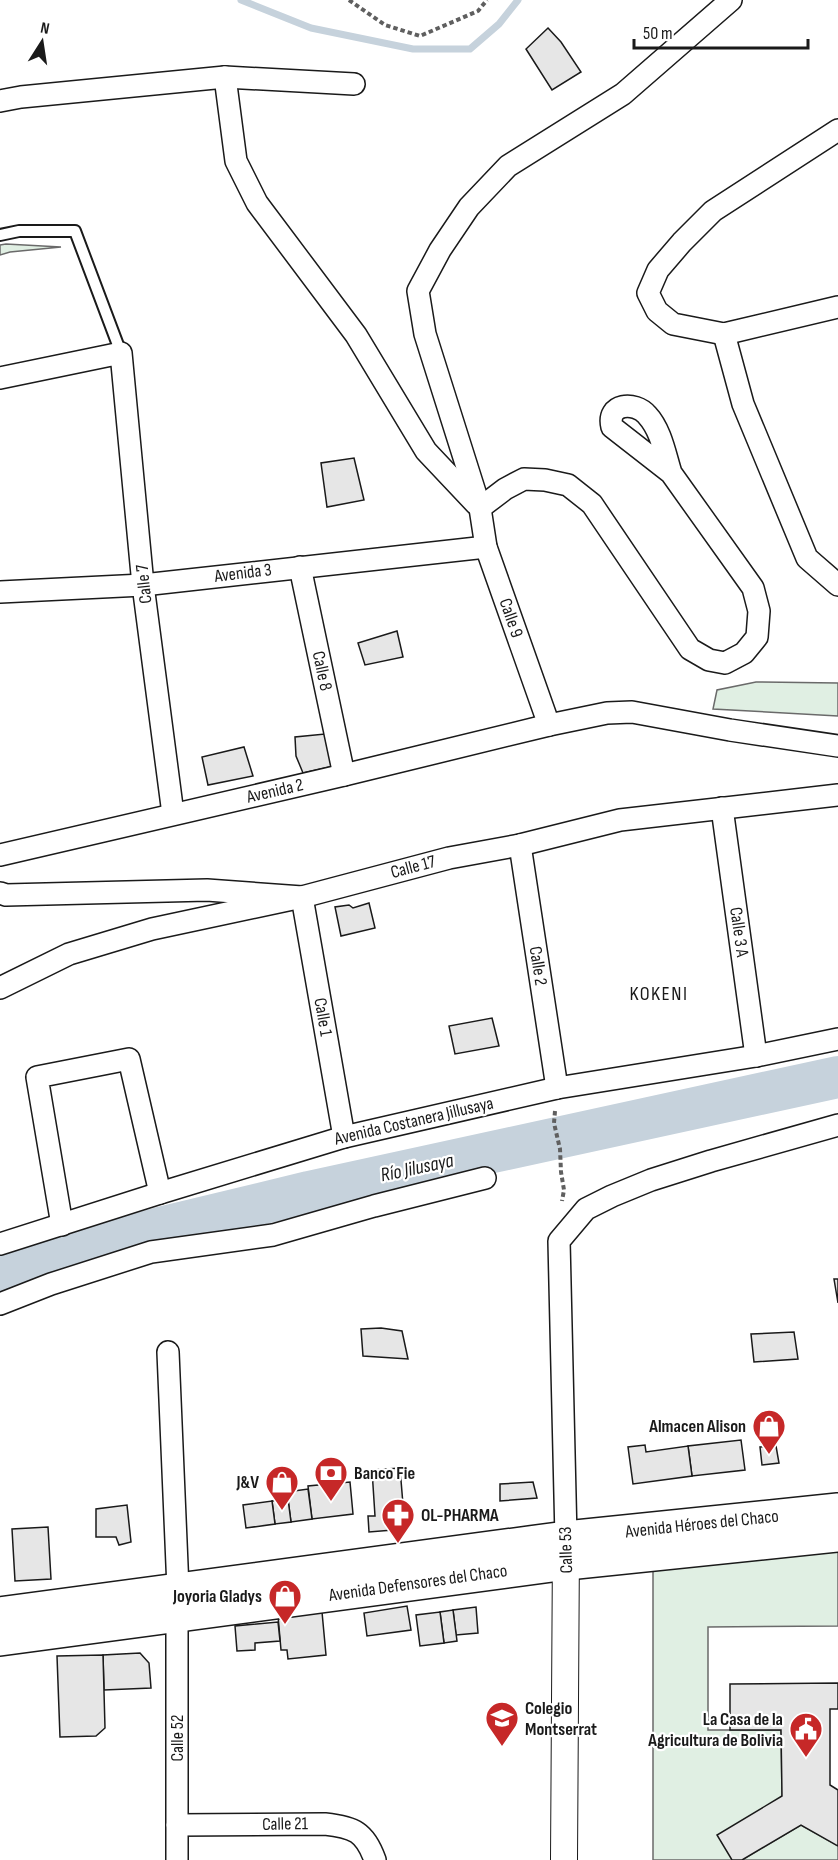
<svg xmlns="http://www.w3.org/2000/svg" width="838" height="1860" viewBox="0 0 838 1860" font-family="'Sofia Sans Condensed',sans-serif">
	<style>
		.green { fill: #e0efe3; stroke: #6a6a6a; stroke-width: 1.5 }
		.lines { fill: none; stroke-linecap: round; stroke-linejoin: round }
		.stream { stroke: #c6d2dc; stroke-width: 7 }
		.river { stroke: #c6d2dc; stroke-width: 42 }
		.building { fill: #e6e6e6; stroke: #1a1a1a; stroke-width: 1.5 }
		.service-casing { stroke: #1a1a1a; stroke-width: 14 }
		.minor-casing { stroke: #1a1a1a; stroke-width: 24 }
		.tertiary-casing { stroke: #1a1a1a; stroke-width: 28 }
		.primary-casing { stroke: #1a1a1a; stroke-width: 36 }
		.path { stroke: #5f5f5f; stroke-width: 4; stroke-dasharray: 4.5 3; stroke-linecap: butt }
		.service { stroke: #fff; stroke-width: 10 }
		.minor { stroke: #fff; stroke-width: 21 }
		.tertiary { stroke: #fff; stroke-width: 26 }
		.primary { stroke: #fff; stroke-width: 33 }
		.labels { text-anchor: middle; dominant-baseline: central; stroke-width: 4.5; stroke-linejoin: round; paint-order: stroke }
		.street-label { font-size: 18px; fill: #1a1a1a; stroke: #fff }
		.poi-label { font-size: 18px; font-weight: bold; fill: #1a1a1a; stroke: #fff; text-anchor: end }
		.neighbourhood-label { font-size: 20px; letter-spacing: 1.5px; fill: #1a1a1a; stroke: #fff }
		.water-label { font-size: 20px; font-style: italic; fill: #1a1a1a; stroke: #fff }
	</style>
	<rect width="100%" height="100%" fill="#fff"/>
	<g class="green">
		<polygon points="6,244 61,247 10,252 0,255 0,245"/>
		<polygon points="756,682 838,683 838,716 713,709 717,690"/>
		<polygon points="838,1541 838,1626 708,1627 708,1730 781,1730 782,1796 732,1860 653,1860 653,1561"/>
		<polygon points="801,1825 838,1846 838,1860 742,1860"/>
	</g>
	<g class="lines">
		<polyline class="stream" points="241,0 311,28 413,49 470,49 499,24 518,0"/>
		<polyline class="river" points="0,1273 160,1228 309,1192 838,1077"/>
	</g>
	<g class="building">
		<polygon points="548,28 561,42 581,72 552,90 526,49"/>
		<polygon points="354,458 364,500 327,507 321,463"/>
		<polygon points="397,631 403,657 365,665 358,643"/>
		<polygon points="325,734 334,766 303,773 296,756 295,737"/>
		<polygon points="244,747 253,776 208,785 202,757"/>
		<polygon points="369,903 375,928 341,936 335,907 349,905 353,908"/>
		<polygon points="492,1018 499,1046 455,1054 449,1026"/>
		<polygon points="834,1279 838,1279 838,1303"/>
		<polygon points="381,1328 402,1331 408,1359 363,1356 361,1329"/>
		<polygon points="794,1332 798,1359 754,1362 751,1334"/>
		<polygon points="741,1440 745,1470 692,1476 688,1446"/>
		<polygon points="645,1445 646,1452 688,1446 692,1476 633,1484 628,1447"/>
		<polygon points="776,1446 779,1463 762,1465 760,1447"/>
		<polygon points="400,1468 405,1529 369,1532 368,1516 375,1516 372,1470"/>
		<polygon points="350,1482 353,1514 312,1519 308,1486"/>
		<polygon points="533,1482 537,1498 500,1501 500,1484"/>
		<polygon points="308,1489 312,1519 291,1522 287,1492"/>
		<polygon points="288,1499 291,1522 275,1524 272,1501"/>
		<polygon points="272,1501 275,1524 246,1528 243,1505"/>
		<polygon points="127,1505 131,1542 119,1545 116,1537 96,1537 96,1509"/>
		<polygon points="48,1527 51,1579 15,1581 12,1529"/>
		<polygon points="407,1606 411,1630 367,1636 364,1613"/>
		<polygon points="476,1607 478,1633 456,1635 453,1610"/>
		<polygon points="453,1610 457,1641 444,1643 440,1612"/>
		<polygon points="322,1612 326,1655 288,1659 287,1650 281,1650 278,1616"/>
		<polygon points="440,1612 444,1643 420,1646 416,1615"/>
		<polygon points="278,1622 280,1641 255,1643 255,1650 237,1651 235,1626"/>
		<polygon points="140,1653 149,1663 151,1688 104,1690 103,1655"/>
		<polygon points="103,1655 105,1728 96,1736 60,1737 57,1656"/>
		<polygon points="838,1683 838,1709 830,1709 830,1785 838,1790 838,1846 801,1825 742,1860 732,1860 717,1835 782,1796 781,1730 730,1730 730,1684"/>
	</g>
	<g class="lines">
		<defs>
			<polyline id="service" points="0,235 19,231 75,231 121,353"/>
			<g id="minor">
				<polyline points="225,77 236,161 257,203 356,335 426,451 476,504"/>
				<polyline points="0,101 21,97 225,77 354,84"/>
				<polyline points="838,130 713,211 682,242 658,270 648,293 657,311 673,324 724,334 838,307"/>
				<polyline points="724,334 743,404 807,558 838,585"/>
				<polyline points="0,378 121,353 143,585 173,814"/>
				<path d="M480 508 505 489 524 479 545 480 568 485 592 504 690 649 709 660 725 663 744 653 757 637 759 611 753 588 671 473 612 427C606 403 635 401 647 415 661 430 665 454 671 473"/>
				<polyline points="300,567 344,775"/>
				<polyline points="0,592 143,585 486,547"/>
				<polyline points="549,725 486,547 480,508 425,334 418,291 440,250 469,207 508,166 623,94 731,0"/>
				<polyline points="722,808 756,1056"/>
				<polyline points="520,845 557,1088"/>
				<polyline points="0,855 344,775 549,725 607,713 632,712 730,730 838,746"/>
				<polyline points="0,893 6,895 207,890 302,897 344,1137"/>
				<polyline points="0,988 69,954 152,929 302,897 449,858 520,845 620,820 838,795"/>
				<polyline points="62,1225 37,1077 129,1059 160,1193"/>
				<polyline points="0,1244 160,1193 344,1137 557,1088 756,1056 838,1039"/>
				<polyline points="0,1304 51,1284 151,1252 273,1235 374,1206 485,1178"/>
				<polyline points="168,1352 178,1589"/>
				<polyline points="566,1538 559,1241 586,1209 612,1196 651,1180 711,1161 838,1125"/>
				<polyline points="177,1615 177,1860"/>
				<path d="M177 1825 325 1824C354 1827 365 1832 375 1860"/>
			</g>
			<polyline id="tertiary" points="564,1860 566,1545"/>
			<g id="primary">
				<polyline points="0,1614 566,1538 838,1510"/>
				<polyline points="0,1639 567,1563 838,1535"/>
			</g>
		</defs>
		<use href="#service" class="service-casing"/>
		<use href="#minor" class="minor-casing"/>
		<use href="#tertiary" class="tertiary-casing"/>
		<use href="#primary" class="primary-casing"/>
		<g class="path">
			<polyline points="349,0 385,25 420,36 478,11 487,0"/>
			<polyline points="555,1111 554,1123 560,1149 561,1172 564,1190 562,1201"/>
		</g>
		<use href="#service" class="service"/>
		<use href="#minor" class="minor"/>
		<use href="#tertiary" class="tertiary"/>
		<use href="#primary" class="primary"/>
	</g>
	<defs>
		<symbol id="shop-pin" viewBox="-11 -11 22 30"><path d="M0 17L-7.5 6A9.5 9.5 0 1 1 7.5 6Z" fill="#c62828" stroke="#fff"/><path d="M-5-2.5h2.3a2.7 3.5 0 0 1 5.4 0H5L5.5 6h-11ZM-1.5-2.5h3a1.5 2.3 0 0 0-3 0Z" fill="#fff"/></symbol>
		<symbol id="bank-pin" viewBox="-11 -11 22 30"><path d="M0 17L-7.5 6A9.5 9.5 0 1 1 7.5 6Z" fill="#c62828" stroke="#fff"/><path d="M-6-4H6V4H-6ZM0-2.3a2.3 2.3 0 1 0 0 4.6a2.3 2.3 0 1 0 0-4.6Z" fill="#fff"/></symbol>
		<symbol id="pharmacy-pin" viewBox="-11 -11 22 30"><path d="M0 17L-7.5 6A9.5 9.5 0 1 1 7.5 6Z" fill="#c62828" stroke="#fff"/><path d="M-2-6h4v4h4v4h-4v4h-4v-4h-4v-4h4Z" fill="#fff"/></symbol>
		<symbol id="school-pin" viewBox="-11 -11 22 30"><path d="M0 17L-7.5 6A9.5 9.5 0 1 1 7.5 6Z" fill="#c62828" stroke="#fff"/><path d="M0-5L7-2L0 1L-7-2ZM-4 1L0 2.5L4 1V4Q0 6-4 4Z" fill="#fff"/></symbol>
		<symbol id="civic-pin" viewBox="-11 -11 22 30"><path d="M0 17L-7.5 6A9.5 9.5 0 1 1 7.5 6Z" fill="#c62828" stroke="#fff"/><path d="M-.6-6.5H3V-4.5H.6V-3L4-1V1h2V6H-6V1h2V-1L-.6-3ZM-1.2 2.5V6h2.4V2.5Z" fill="#fff"/></symbol>
	</defs>
	<g fill-rule="evenodd">
		<use href="#shop-pin" x="750" y="1407" width="38" height="52"/>
		<use href="#bank-pin" x="312" y="1454" width="38" height="52"/>
		<use href="#shop-pin" x="263" y="1463" width="38" height="52"/>
		<use href="#pharmacy-pin" x="379" y="1496" width="38" height="52"/>
		<use href="#shop-pin" x="266" y="1577" width="38" height="52"/>
		<use href="#school-pin" x="483" y="1699" width="38" height="52"/>
		<use href="#civic-pin" x="787" y="1710" width="38" height="52"/>
	</g>
	<g class="labels">
		<g class="street-label">
			<text transform="translate(243 573) rotate(-7)">Avenida 3</text>
			<text transform="translate(144 584) rotate(-96)">Calle 7</text>
			<text transform="translate(511 618) rotate(71)">Calle 9</text>
			<text transform="translate(322 671) rotate(78)">Calle 8</text>
			<text transform="translate(275 791) rotate(-13)">Avenida 2</text>
			<text transform="translate(413 867) rotate(-15)">Calle 17</text>
			<text transform="translate(739 932) rotate(82)">Calle 3 A</text>
			<text transform="translate(538 966) rotate(81)">Calle 2</text>
			<text transform="translate(323 1017) rotate(80)">Calle 1</text>
			<text transform="translate(414 1121) rotate(-13)">Avenida Costanera Jillusaya</text>
			<text transform="translate(702 1524) rotate(-6)">Avenida Héroes del Chaco</text>
			<text transform="translate(566 1550) rotate(-92)">Calle 53</text>
			<text transform="translate(418 1583) rotate(-8)">Avenida Defensores del Chaco</text>
			<text transform="translate(177 1738) rotate(-90)">Calle 52</text>
			<text transform="translate(285 1824) rotate(-1)">Calle 21</text>
		</g>
		<g class="poi-label">
			<text x="746" y="1426">Almacen Alison</text>
			<text x="354" y="1473" text-anchor="start">Banco Fie</text>
			<text x="259" y="1482">J&amp;V</text>
			<text x="421" y="1515" text-anchor="start">OL-PHARMA</text>
			<text x="262" y="1596">Joyoria Gladys</text>
			<text x="525" y="1708" text-anchor="start">Colegio<tspan x="525" dy="21">Montserrat</tspan></text>
			<text x="783" y="1719">La Casa de la<tspan x="783" dy="21">Agricultura de Bolivia</tspan></text>
		</g>
		<g class="neighbourhood-label">
			<text x="659" y="994">KOKENI</text>
		</g>
		<g class="water-label">
			<text transform="translate(417 1168) rotate(-12)">Río Jilusaya</text>
		</g>
	</g>
	<g transform="translate(42 42) rotate(12)" stroke="#ffffff" stroke-width="4.5" paint-order="stroke">
	<path d="M0-4.5L10 22L0 15L-10 22Z" fill="#1a1a1a"/>
	<text y="-9" font-size="16" font-weight="bold" text-anchor="middle" fill="#1a1a1a">N</text>
	</g>
	<path d="M634 39v9h174v-9" fill="none" stroke="#1a1a1a" stroke-width="3"/>
	<text x="643" y="39" font-size="18" fill="#1a1a1a" stroke="#ffffff" stroke-width="4.5" paint-order="stroke">50 m</text>
</svg>
